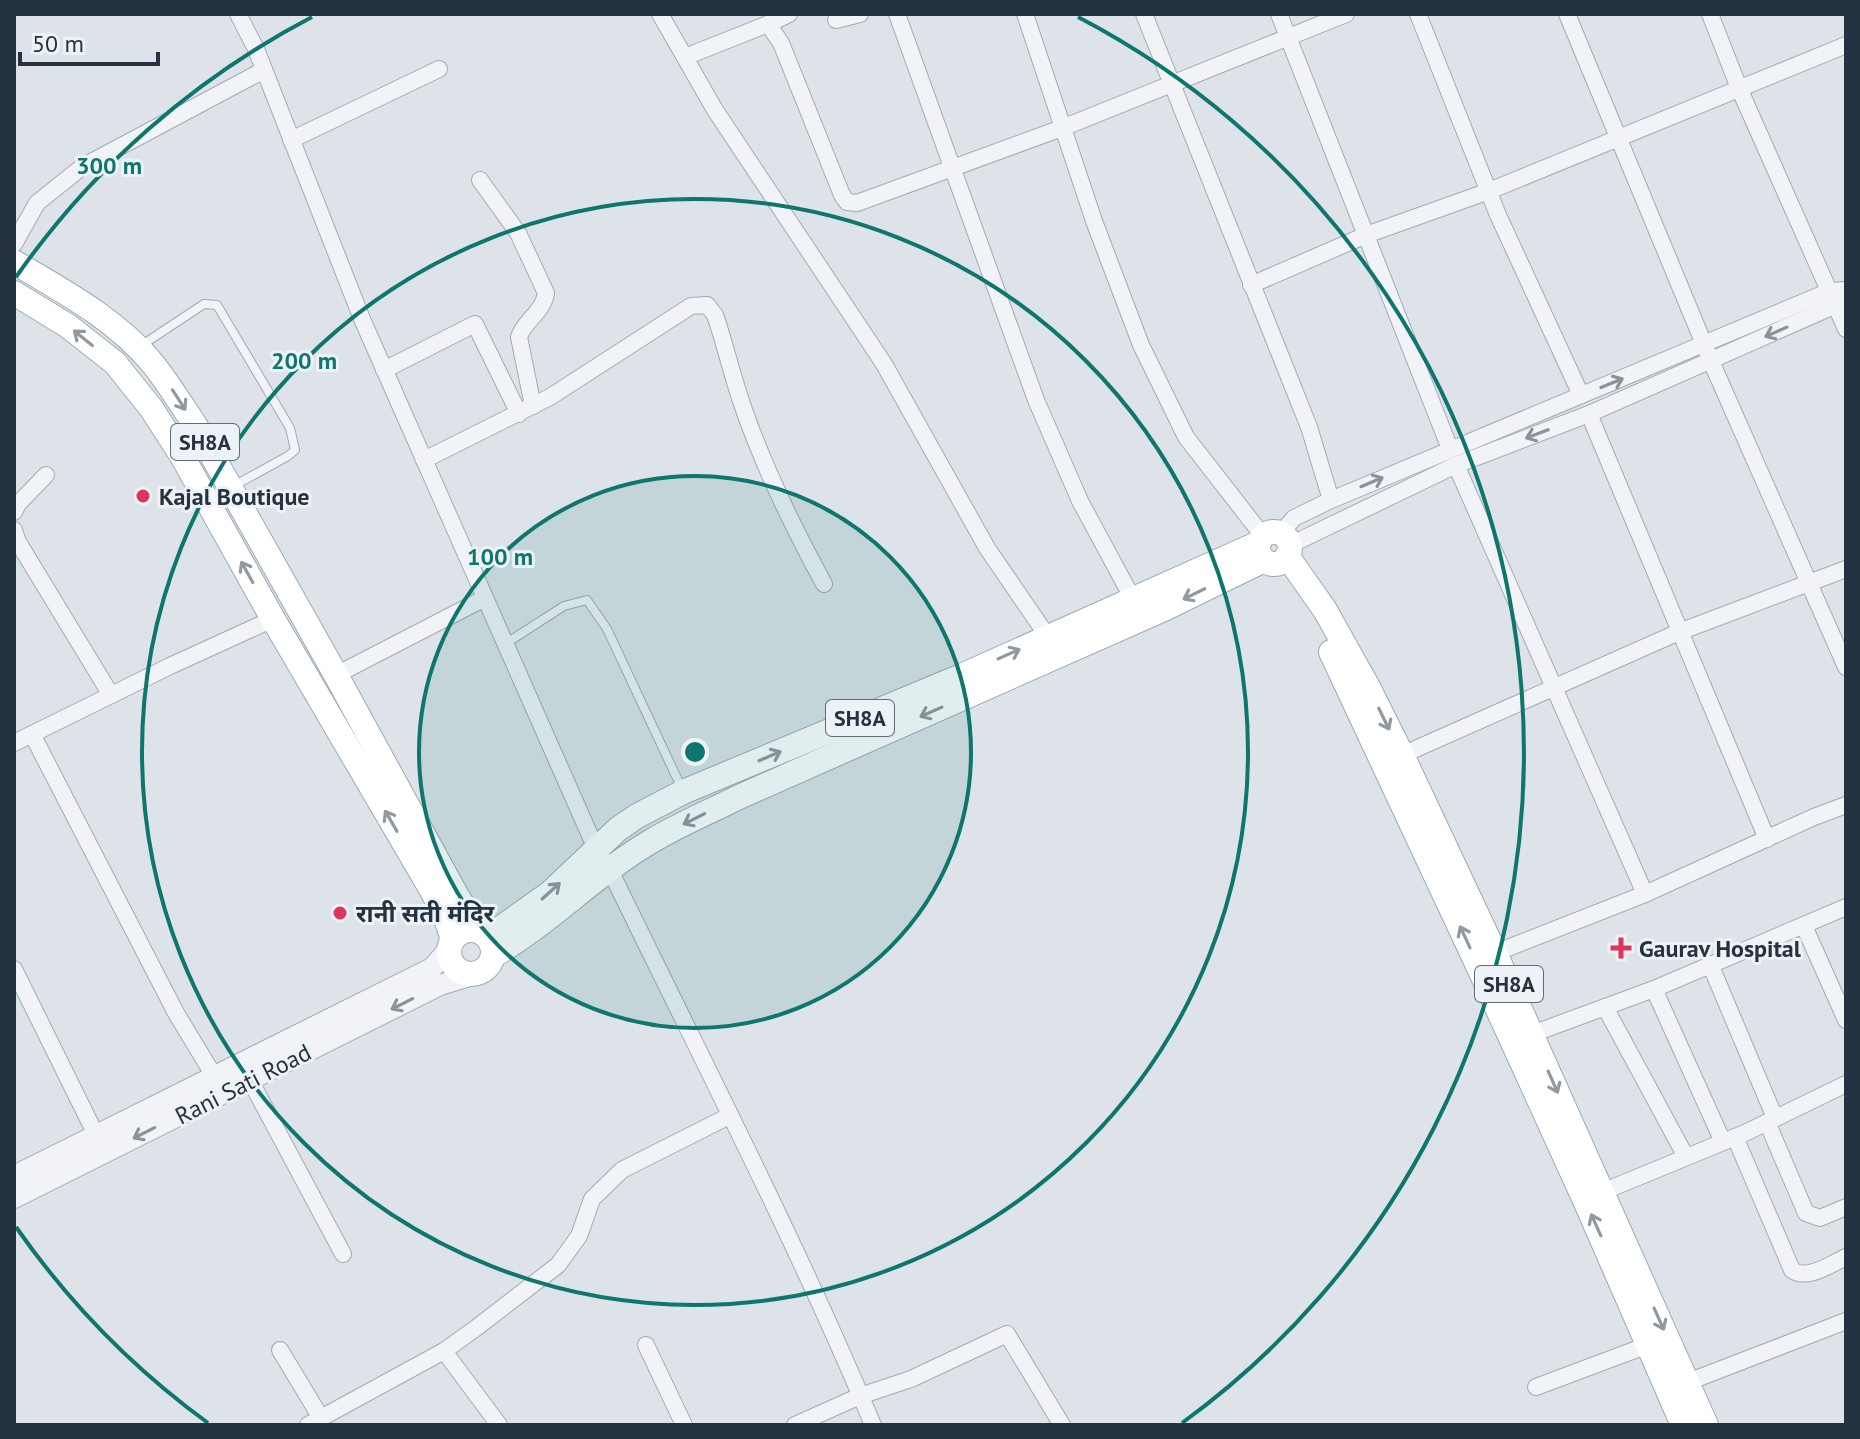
<svg xmlns="http://www.w3.org/2000/svg" width="1860" height="1439" viewBox="0 0 1860 1439" font-family="'PT Sans','Noto Sans Devanagari',sans-serif">
	<style>
		.lines { fill: none; stroke-linecap: round; stroke-linejoin: round }
		.service-casing { stroke: #a2aab3; stroke-width: 10 }
		.minor-casing { stroke: #a2aab3; stroke-width: 18 }
		.tertiary-casing { stroke: #a2aab3; stroke-width: 22 }
		.primary-casing { stroke: #9ca9b6; stroke-width: 26 }
		.service { stroke: #f1f3f7; stroke-width: 8 }
		.minor { stroke: #f1f3f7; stroke-width: 16 }
		.tertiary { stroke: #f1f3f7; stroke-width: 20 }
		.primary { stroke: #fff; stroke-width: 24 }
		.oneway { stroke: #8b929c }
		.oneway2 { stroke: #9298a0 }
		.ring { fill: none; stroke: #0f766e; stroke-width: 4 }
		.poi-dot { fill: #dc355e; stroke: #edf2f6; stroke-width: 3 }
		.labels { text-anchor: middle; dominant-baseline: central; stroke-width: 6; stroke-linejoin: round; paint-order: stroke }
		.shield { fill: #edf2f6; stroke: #616c77; stroke-width: 2 }
		.shield-label { font-size: 22px; font-weight: bold; fill: #253241 }
		.poi-label { font-size: 24px; font-weight: bold; fill: #253241; stroke: #edf2f6; text-anchor: start }
		.street-label { font-size: 24px; fill: #253241; stroke: #edf2f6 }
		.centre { fill: #0f766e; stroke: #edf2f6; stroke-width: 4 }
		.ring-label { font-size: 24px; text-anchor: middle; font-weight: bold; fill: #0f766e; stroke: #edf2f6; stroke-width: 6; stroke-linejoin: round; paint-order: stroke }
	</style>
	<rect width="100%" height="100%" fill="#dde3e9"/>
	<g class="lines">
		<defs>
			<g id="service">
				<polyline points="142,345 204,304 217,305 290,428 295,450 288,456 208,500"/>
				<polyline points="505,644 564,606 587,600 607,629 683,791"/>
			</g>
			<g id="minor">
				<path d="M238 14 256 49 362 319 596 849 610 870C699 1054 794 1236 873 1425"/>
				<polyline points="660,14 715,110 884,364 987,548 1048,637"/>
				<polyline points="789,14 768,24 781,43 842,195 847,202 857,203 1062,128 1346,14"/>
				<polyline points="897,14 1036,400 1080,501 1134,601"/>
				<polyline points="1025,14 1094,221 1141,345 1186,437 1263,536"/>
				<polyline points="1144,14 1309,427 1331,500"/>
				<polyline points="1279,14 1450,449"/>
				<polyline points="1418,14 1498,215 1581,395"/>
				<polyline points="1567,14 1711,361 1846,667"/>
				<polyline points="1710,14 1739,88 1846,329"/>
				<polyline points="836,20 860,14"/>
				<polyline points="685,57 768,24"/>
				<polyline points="291,140 439,69"/>
				<path d="M480 180 518 233 546 293C543 313 525 319 519 337L533 406"/>
				<polyline points="14,244 37,203 82,167 264,70"/>
				<polyline points="1251,285 1366,235 1489,191 1846,45"/>
				<polyline points="384,370 475,324 519,414"/>
				<polyline points="1589,414 1767,839"/>
				<path d="M424 460 550 397 691 306 707 305 715 315C725 344 732 375 742 404 763 466 793 527 824 584"/>
				<polyline points="1456,465 1645,894"/>
				<polyline points="14,512 18,504 46,475"/>
				<polyline points="14,530 18,542 111,695"/>
				<polyline points="1281,533 1294,518 1331,500 1830,291 1846,290"/>
				<polyline points="1290,545 1456,465 1589,414 1836,305 1846,297"/>
				<polyline points="336,675 485,598"/>
				<polyline points="32,734 176,1013 214,1076"/>
				<polyline points="14,743 170,666 273,619"/>
				<polyline points="1402,755 1679,632 1846,569"/>
				<polyline points="1804,926 1846,1020"/>
				<polyline points="1495,953 1645,894 1814,817 1846,805"/>
				<polyline points="1710,964 1775,1118"/>
				<polyline points="14,969 96,1135"/>
				<polyline points="1654,989 1723,1142"/>
				<polyline points="1605,1007 1686,1157"/>
				<polyline points="1532,1034 1654,989 1846,907"/>
				<polyline points="250,1080 343,1254"/>
				<polyline points="1767,1122 1806,1213 1820,1218 1846,1207"/>
				<path d="M1735 1137 1792 1270C1807 1281 1831 1264 1846 1257"/>
				<polyline points="1602,1192 1745,1133 1846,1084"/>
				<polyline points="646,1345 684,1425"/>
				<polyline points="280,1350 321,1418"/>
				<polyline points="444,1351 499,1425"/>
				<polyline points="1688,1382 1846,1321"/>
				<polyline points="1536,1387 1648,1345"/>
				<polyline points="308,1425 444,1351 476,1328 558,1265 579,1236 592,1199 622,1170 729,1116"/>
				<polyline points="795,1425 860,1396 911,1379 1007,1334 1062,1425"/>
			</g>
			<g id="tertiary">
				<polyline points="14,1176 432,968 449,949"/>
				<polyline points="14,1198 440,985 473,975"/>
			</g>
			<g id="primary">
				<path d="M14 262C63 291 116 319 153 364 168 383 181 404 195 425L336 675 458 898 480 931"/>
				<polyline points="14,293 68,326 115,363 151,408 182,456 273,619 431,889 444,913 453,939"/>
				<circle cx="1274" cy="548" r="16"/>
				<polyline points="1287,556 1325,610 1368,687 1402,755 1495,953 1706,1425"/>
				<polyline points="1331,652 1479,968 1587,1205 1683,1425"/>
				<circle cx="471" cy="952" r="22"/>
				<polyline points="488,937 550,893 618,829 637,816 683,792 959,677 1259,543"/>
				<path d="M494 955C550 923 594 875 650 842 678 825 709 812 739 797L1166 608 1264 560"/>
			</g>
		</defs>
		<use href="#service" class="service-casing"/>
		<use href="#minor" class="minor-casing"/>
		<use href="#tertiary" class="tertiary-casing"/>
		<use href="#primary" class="primary-casing"/>
		<use href="#service" class="service"/>
		<use href="#minor" class="minor"/>
		<use href="#tertiary" class="tertiary"/>
		<use href="#primary" class="primary"/>
	</g>
	<defs><path id="oneway-shaft" d="M-6 0H5M1.5-3L5.5 0L1.5 3" fill="none" stroke-width="1.6" stroke-linecap="round" stroke-linejoin="round" transform="scale(2)"/></defs>
	<g class="oneway">
		<use href="#oneway-shaft" transform="translate(1776 332) rotate(156)"/>
		<use href="#oneway-shaft" transform="translate(1612 383) rotate(-22)"/>
		<use href="#oneway-shaft" transform="translate(1537 434) rotate(159)"/>
		<use href="#oneway-shaft" transform="translate(1372 482) rotate(-23)"/>
		<use href="#oneway-shaft" transform="translate(402 1004) rotate(153)"/>
		<use href="#oneway-shaft" transform="translate(144 1133) rotate(153)"/>
	</g>
	<g class="oneway2">
		<use href="#oneway-shaft" transform="translate(83 338) rotate(-141)"/>
		<use href="#oneway-shaft" transform="translate(179 400) rotate(57)"/>
		<use href="#oneway-shaft" transform="translate(247 572) rotate(-119)"/>
		<use href="#oneway-shaft" transform="translate(1194 594) rotate(154)"/>
		<use href="#oneway-shaft" transform="translate(1009 654) rotate(-24)"/>
		<use href="#oneway-shaft" transform="translate(931 712) rotate(156)"/>
		<use href="#oneway-shaft" transform="translate(1384 719) rotate(64)"/>
		<use href="#oneway-shaft" transform="translate(770 756) rotate(-23)"/>
		<use href="#oneway-shaft" transform="translate(694 819) rotate(153)"/>
		<use href="#oneway-shaft" transform="translate(391 821) rotate(-120)"/>
		<use href="#oneway-shaft" transform="translate(551 891) rotate(-42)"/>
		<use href="#oneway-shaft" transform="translate(1465 937) rotate(-115)"/>
		<use href="#oneway-shaft" transform="translate(1553 1082) rotate(66)"/>
		<use href="#oneway-shaft" transform="translate(1596 1225) rotate(-114)"/>
		<use href="#oneway-shaft" transform="translate(1659 1319) rotate(66)"/>
	</g>
	<circle cx="695" cy="752" r="276" fill="#0f766e" fill-opacity=".12"/>
	<g class="ring">
		<circle cx="695" cy="752" r="276"/>
		<circle cx="695" cy="752" r="553"/>
		<path d="M208 1423A829 829 0 0 1 16 1227M16 277A829 829 0 0 1 312 17M1078 17A829 829 0 0 1 1182 1423"/>
	</g>
	<g class="poi-dot">
		<circle cx="143" cy="496" r="8"/>
		<circle cx="340" cy="913" r="8"/>
		<path d="M1617 936h8v8h8v8h-8v8h-8v-8h-8v-8h8z"/>
	</g>
	<g class="labels">
		<g class="shield">
			<rect x="171" y="424" width="68" height="36" rx="6"/>
			<rect x="826" y="700" width="68" height="36" rx="6"/>
			<rect x="1475" y="966" width="68" height="36" rx="6"/>
		</g>
		<g class="shield-label">
			<text x="205" y="442">SH8A</text>
			<text x="860" y="718">SH8A</text>
			<text x="1509" y="984">SH8A</text>
		</g>
		<g class="poi-label">
			<text x="159" y="496">Kajal Boutique</text>
			<text x="356" y="913">रानी सती मंदिर</text>
			<text x="1639" y="948">Gaurav Hospital</text>
		</g>
		<g class="street-label">
			<text transform="translate(243 1084) rotate(-27)">Rani Sati Road</text>
		</g>
	</g>
	<circle cx="695" cy="752" r="12" class="centre"/>
	<g class="ring-label">
		<text x="109" y="174">300 m</text>
		<text x="304" y="369">200 m</text>
		<text x="500" y="565">100 m</text>
	</g>
	<rect width="1860" height="1439" fill="none" stroke="#253241" stroke-width="32"/>
	<path d="M20 52v12h138v-12" fill="none" stroke="#253241" stroke-width="4"/>
	<text x="32" y="52" font-size="24" fill="#253241" stroke="#edf2f6" stroke-width="6" paint-order="stroke">50 m</text>
</svg>
